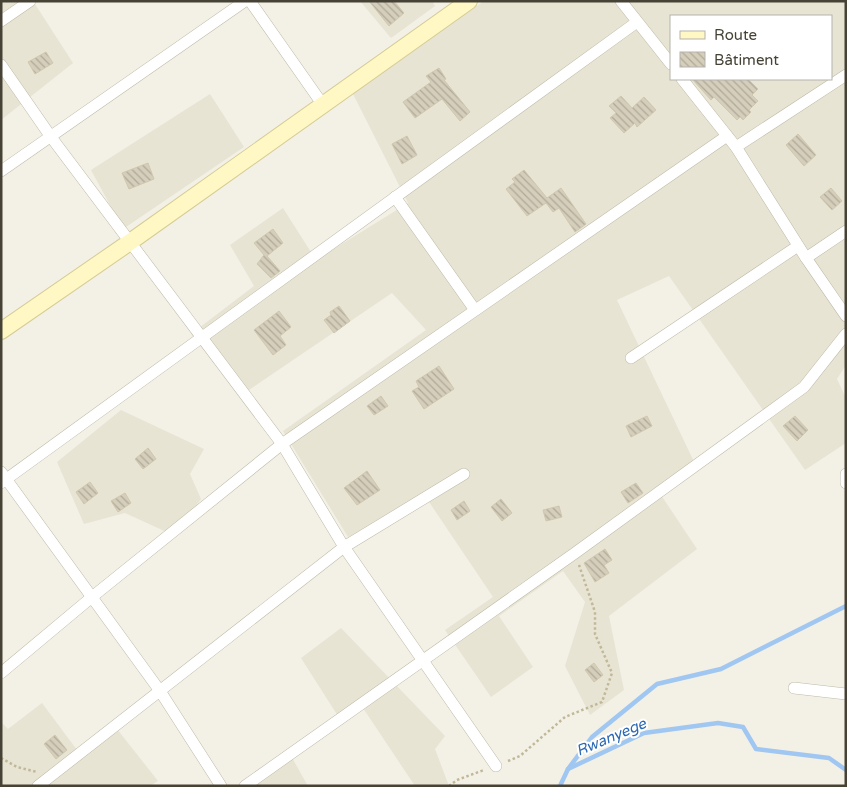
<svg xmlns="http://www.w3.org/2000/svg" width="847" height="787" viewBox="0 0 847 787" font-family="'Varela Round',sans-serif">
	<style>
		.residential { fill: #e7e4d4; fill-rule: evenodd }
		.lines { fill: none; stroke-linecap: round; stroke-linejoin: round }
		.stream { stroke: #a0c6f2; stroke-width: 4.5 }
		.building { fill: url(#building-back-hatch); stroke: #d0c7ae }
		.street-casing { stroke: #bfbaa8; stroke-width: 12 }
		.secondary-casing { stroke: #d5cc95; stroke-width: 18 }
		.path { stroke: #c1b899; stroke-width: 2.5; stroke-dasharray: 2.5 2.5; stroke-linecap: butt }
		.street { stroke: #fff; stroke-width: 11 }
		.secondary { stroke: #fff8c4; stroke-width: 16 }
		.labels { text-anchor: middle; dominant-baseline: central; stroke-width: 4; stroke-linejoin: round; paint-order: stroke }
		.water-label { font-size: 15px; font-style: italic; fill: #2c69b4; stroke: #fff }
	</style>
	<defs>
		<pattern id="building-back-hatch" width="6" height="6" patternUnits="userSpaceOnUse" patternTransform="scale(1.25)"><rect width="6" height="6" fill="#d5cebb"/><path d="M-1 5l2 2M0 0l6 6M5-1l2 2" fill="none" stroke="#afa999"/></pattern>
	</defs>
	<rect width="100%" height="100%" fill="#f3f1e6"/>
	<g class="residential">
		<polygon points="1,1 33,1 73,63 1,120"/>
		<polygon points="360,1 432,1 435,6 391,38"/>
		<path d="M484 1H846V365L837 379 846 398V443L805 470 669 276 617 300 697 468 659 492 697 549 609 616 624 690 590 715 565 666 585 602 563 571 499 616 533 667 491 697 445 630 493 597 423 493 348 537 283 431 426 330 392 293 240 396 191 334 254 286 230 245 283 208 316 260 408 203 353 94 406 54ZM671 16H831V79H671Z"/>
		<polygon points="210,94 244,147 123,229 91,170"/>
		<polygon points="121,410 204,449 190,474 201,499 173,535 125,513 84,524 57,462"/>
		<polygon points="341,628 445,736 435,749 449,786 415,786 361,705 338,716 301,658"/>
		<polygon points="42,703 80,754 113,724 158,781 150,786 1,786 1,722 8,729"/>
		<polygon points="291,756 308,786 246,786"/>
	</g>
	<g class="lines">
		<g class="stream">
			<polyline points="568,769 592,737 657,684 721,669 846,606"/>
			<polyline points="560,786 568,769 644,733 718,723 743,727 756,749 829,758 846,770"/>
		</g>
	</g>
	<g class="building">
		<polygon points="369,1 394,1 404,13 389,26"/>
		<polygon points="46,52 53,63 35,74 28,62"/>
		<polygon points="439,68 446,79 444,80 470,112 460,121 442,99 415,118 403,102 431,82 426,76"/>
		<polygon points="692,79 748,79 758,89 752,95 758,101 749,110 751,112 743,120 740,117 737,120 714,97 711,100"/>
		<polygon points="621,96 632,108 644,97 656,110 637,127 635,123 624,133 610,118 616,113 609,106"/>
		<polygon points="798,134 816,155 804,166 786,145"/>
		<polygon points="407,136 417,155 402,164 392,144"/>
		<polygon points="148,163 154,179 129,189 122,173"/>
		<polygon points="524,170 547,198 561,188 586,224 575,232 559,208 553,212 546,203 527,216 506,189 515,182 512,179"/>
		<polygon points="831,188 842,201 832,210 820,197"/>
		<polygon points="273,229 283,243 267,256 280,271 271,278 257,264 264,255 254,243"/>
		<polygon points="339,306 350,321 334,333 324,320 331,315 330,312"/>
		<polygon points="279,311 291,327 280,336 286,345 273,355 254,330"/>
		<polygon points="439,366 454,389 424,409 412,391 419,387 416,381"/>
		<polygon points="381,396 388,406 374,415 367,406"/>
		<polygon points="647,416 652,426 631,437 626,426"/>
		<polygon points="795,416 808,430 797,441 783,426"/>
		<polygon points="148,448 156,459 143,469 135,459"/>
		<polygon points="367,471 380,490 357,505 344,488"/>
		<polygon points="90,482 98,493 84,504 76,492"/>
		<polygon points="636,483 643,493 628,503 621,492"/>
		<polygon points="125,493 131,503 118,512 111,501"/>
		<polygon points="501,499 512,513 502,521 491,507"/>
		<polygon points="464,501 470,511 457,520 451,510"/>
		<polygon points="559,506 562,517 546,521 543,510"/>
		<polygon points="605,549 612,560 604,565 609,573 595,582 584,563"/>
		<polygon points="594,663 603,675 594,682 585,670"/>
		<polygon points="55,735 67,750 56,759 44,744"/>
	</g>
	<g class="lines">
		<defs>
			<g id="street">
				<polyline points="250,1 323,105"/>
				<polyline points="621,1 671,64"/>
				<polyline points="1,21 30,1"/>
				<polyline points="1,65 51,137 282,444 344,547 496,766"/>
				<polyline points="682,79 736,147 806,258 846,316"/>
				<polyline points="736,147 846,75"/>
				<polyline points="1,171 245,1"/>
				<polyline points="395,197 475,310"/>
				<polyline points="806,258 846,231"/>
				<polyline points="631,358 798,246"/>
				<polyline points="1,472 160,691 221,786"/>
				<polyline points="846,474 846,483"/>
				<polyline points="1,483 637,22"/>
				<polyline points="1,673 92,597 282,444 727,136"/>
				<polyline points="794,688 846,694"/>
				<polyline points="38,786 344,547 464,474"/>
				<polyline points="245,786 575,553 804,387 846,334"/>
			</g>
			<polyline id="secondary" points="1,331 130,242 469,1"/>
		</defs>
		<use href="#street" class="street-casing"/>
		<use href="#secondary" class="secondary-casing"/>
		<g class="path">
			<polyline points="1,758 17,767 37,772"/>
			<polyline points="508,761 520,756 565,717 602,702 612,673 595,634 595,612 579,565"/>
			<polyline points="449,786 457,780 484,770"/>
		</g>
		<use href="#street" class="street"/>
		<use href="#secondary" class="secondary"/>
	</g>
	<g class="labels">
		<g class="water-label">
			<text transform="translate(611 737) rotate(-23)">Rwanyege</text>
		</g>
	</g>
	<rect width="847" height="787" fill="none" stroke="#464235" stroke-width="5"/>
	<rect x="670" y="15" width="162" height="65" fill="#ffffff" stroke="#b5b3ae"/>
	<rect x="680" y="31" width="25" height="8" fill="#fff8c4" stroke="#b5b3ae"/>
	<text x="714" y="40" font-size="15" fill="#464235">Route</text>
	<rect x="680" y="52" width="25" height="15" fill="url(#building-back-hatch)" stroke="#b5b3ae"/>
	<text x="714" y="65" font-size="15" fill="#464235">Bâtiment</text>
</svg>
